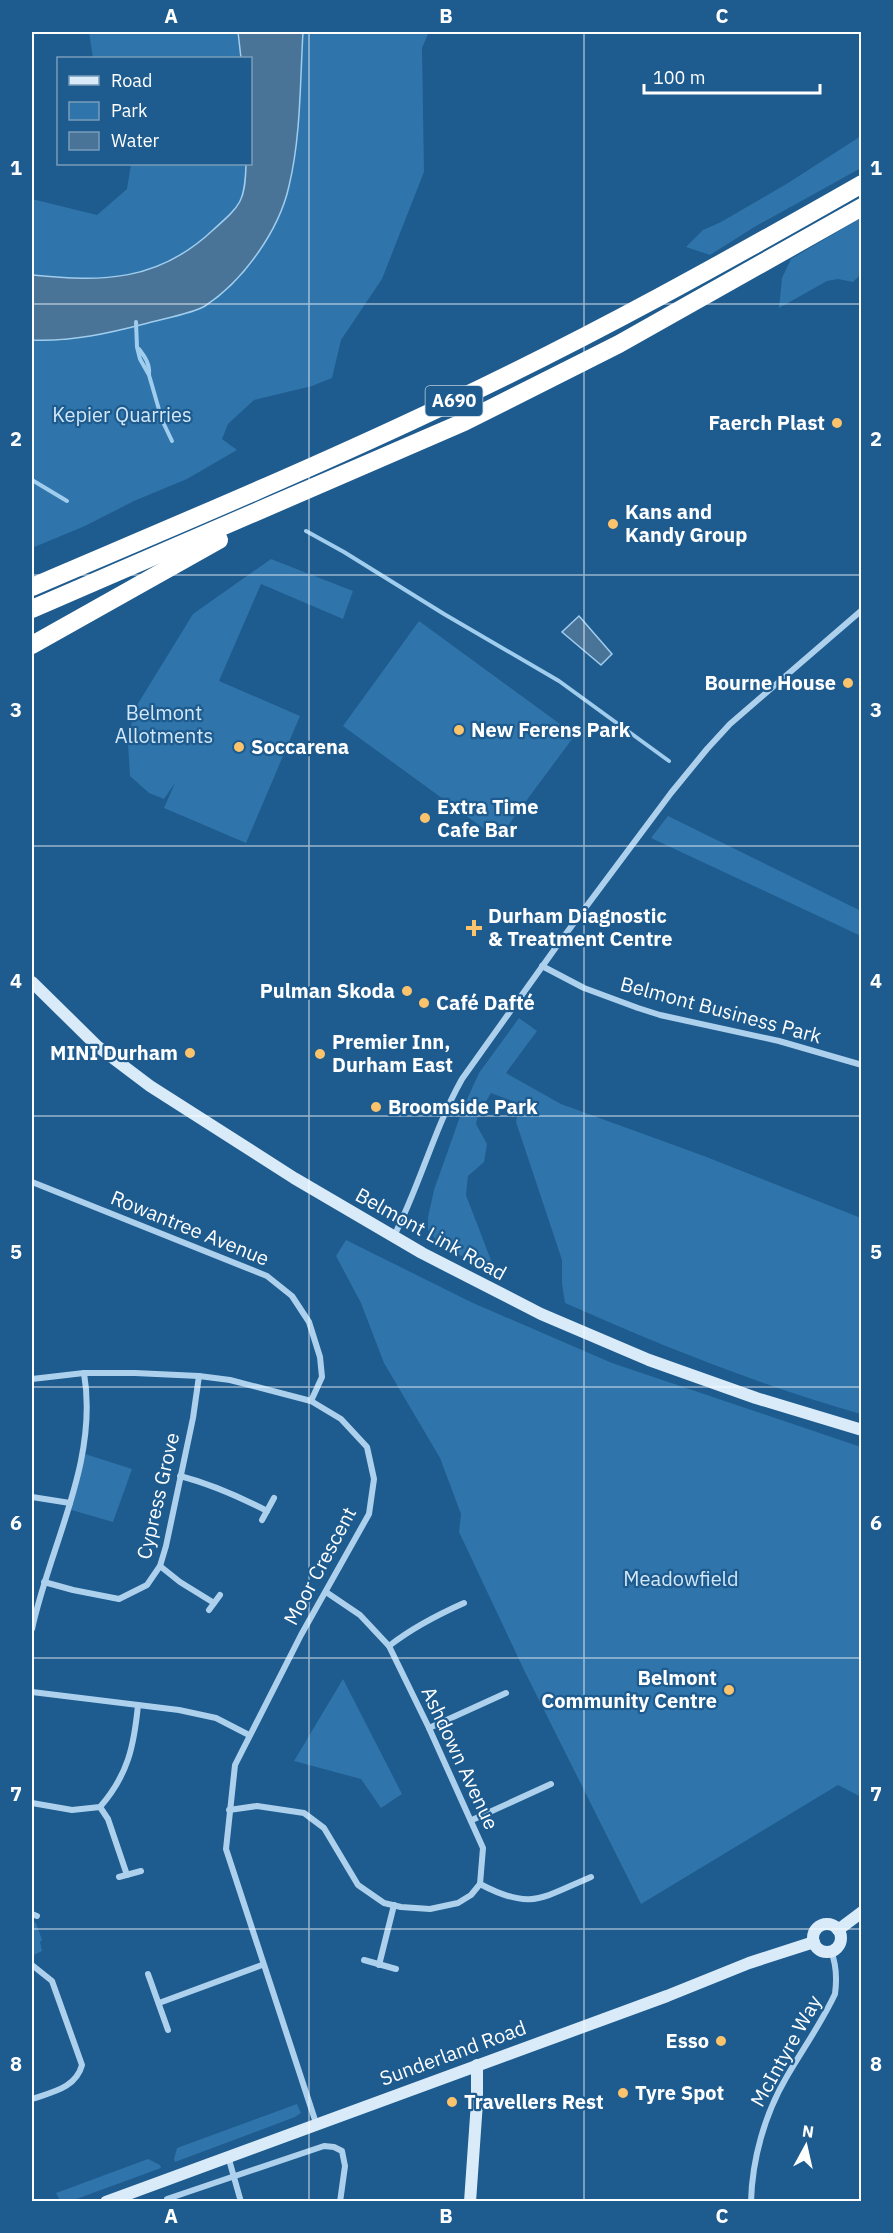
<svg xmlns="http://www.w3.org/2000/svg" width="893" height="2233" font-family="'IBM Plex Sans',sans-serif">
	<style>
		.green { fill: #2f74aa }
		.water { fill: #497498; stroke: #a0cdee; stroke-width: 1.5 }
		.lines { fill: none; stroke-linecap: round; stroke-linejoin: round }
		.stream { stroke: #a0cdee; stroke-width: 4 }
		.street { stroke: #add1ed; stroke-width: 6 }
		.secondary { stroke: #d9ebf9; stroke-width: 12 }
		.highway { stroke: #fff; stroke-width: 18 }
		.grid { fill: none; stroke: #fff; stroke-width: 1.5; stroke-opacity: 0.55 }
		.poi-dot { fill: #fbc36c; stroke: #1e5b8e; stroke-width: 2 }
		.labels { text-anchor: middle; stroke-width: 4.5; stroke-linejoin: round; paint-order: stroke }
		.shield { fill: #1e5b8e; stroke: #bccedd; stroke-width: 1.5 }
		.shield-label { font-size: 18px; font-weight: bold; fill: #fff }
		.park-label { font-size: 20px; fill: #d2e8f9; stroke: #1e5b8e }
		.poi-label { font-size: 20px; font-weight: bold; fill: #fff; stroke: #1e5b8e; text-anchor: start }
		.street-label { font-size: 20px; fill: #fff; stroke: #1e5b8e }
		.neatline { fill: none; stroke: #fff; stroke-width: 2 }
		.grid-label { font-size: 20px; text-anchor: middle; font-weight: bold; fill: #fff }
	</style>
	<rect width="100%" height="100%" fill="#1e5b8e"/>
	<g class="green">
		<path d="M89,32H238L241,58H93Z"/>
		<path d="M303,32H429L422,48L424,172L382,279L341,340L332,378L312,386L254,400L228,424L222,439L237,450L187,479L134,501L85,526L32,548V340L61,341L138,325L203,307L233,282L257,255L298,116Z"/>
		<path d="M861,136V168L756,226L710,255L686,247L703,230L721,222L788,183Z"/>
		<path d="M131,164H246C245,202 241,205 213,230C158,282 102,282 32,275V199L97,215L127,189Z"/>
		<path d="M861,218V274L853,282L838,279L827,281L779,308L782,278L791,259Z"/>
		<path d="M271,559L353,591L343,619L261,584L219,681L300,716L246,843L164,808L175,783L164,799L149,793L130,776L128,743L134,710L193,614Z"/>
		<path d="M419,621L575,735L498,839L343,726Z"/>
		<path d="M668,816L861,911V936L651,838Z"/>
		<path d="M519,1018L537,1031L506,1073L561,1104L704,1156L861,1218V1414C759,1385 662,1346 565,1303L562,1284V1260L516,1122L520,1104L491,1093L478,1115L476,1124L487,1144L484,1162L468,1176L466,1195L497,1276L440,1244L428,1231V1217L434,1190L463,1108L479,1073Z"/>
		<path d="M346,1240L473,1303L612,1363L861,1447V1797L838,1785L641,1904L524,1670L459,1532L461,1514L440,1458L384,1363L361,1303L336,1256Z"/>
		<path d="M82,1453L132,1469L113,1522L68,1509Z"/>
		<path d="M343,1679L402,1794L381,1808L361,1779L294,1761Z"/>
		<path d="M32,1922L36,1923L42,1940L40,1942L42,1951L32,1956Z"/>
		<path d="M297,2104L301,2113L295,2117L175,2162L174,2159L177,2148Z"/>
		<path d="M148,2159L160,2165L161,2168L71,2201H60L56,2193Z"/>
	</g>
	<g class="water">
		<path d="M238,32H303C300,82 301,136 289,186C279,231 243,281 205,306C194,313 162,319 148,323C110,333 71,342 32,340V275C102,282 158,282 213,230C241,205 245,202 246,164H250V58H241Z"/>
		<path d="M579,616L612,654L601,665L562,632Z"/>
	</g>
	<g class="lines">
		<g class="stream">
			<path d="M136,322L137,347L140,359L149,375L162,420L172,441"/>
			<path d="M139,349C145,357 150,364 149,374"/>
			<path d="M32,480L67,501"/>
			<path d="M306,531L344,552L444,614L559,681L669,761"/>
		</g>
		<g class="street">
			<path d="M542,966L584,988L638,1008L660,1015L779,1041L862,1065"/>
			<path d="M32,1182L267,1276L292,1296L309,1322L320,1357L322,1377L311,1401"/>
			<path d="M394,1236C420,1185 434,1129 462,1079L559,943L671,793L707,749L730,724L862,610"/>
			<path d="M32,1379L84,1373H135L199,1376L230,1380L311,1401L341,1419L367,1447L374,1479L369,1514L301,1635L235,1765L226,1849L316,2123"/>
			<path d="M180,1476C211,1484 238,1496 267,1511"/>
			<path d="M32,1497L70,1503"/>
			<path d="M262,1520L274,1498"/>
			<path d="M160,1566L180,1582L214,1603"/>
			<path d="M44,1582L73,1590L119,1599L147,1585L160,1566L166,1546L193,1418L199,1376"/>
			<path d="M209,1610L220,1595"/>
			<path d="M32,1629C50,1545 99,1461 84,1373"/>
			<path d="M389,1646C412,1628 437,1615 464,1603"/>
			<path d="M32,1692L179,1710L216,1718L249,1735"/>
			<path d="M429,1728L506,1693"/>
			<path d="M32,1803L72,1810L100,1807C128,1775 134,1746 138,1705"/>
			<path d="M100,1807L108,1819L127,1875"/>
			<path d="M229,1810L257,1806L304,1813L324,1828L358,1885L384,1903L401,1907L430,1909L458,1903L471,1895L480,1884L483,1848L429,1728L389,1646L360,1615L326,1592"/>
			<path d="M472,1820L551,1784"/>
			<path d="M119,1877L141,1871"/>
			<path d="M480,1884C531,1911 541,1898 591,1877"/>
			<path d="M32,1914L37,1916"/>
			<path d="M364,1960L396,1969"/>
			<path d="M32,1965L52,1981L82,2065C76,2088 52,2092 32,2099"/>
			<path d="M379,1965L394,1905"/>
			<path d="M148,1974L168,2030"/>
			<path d="M159,2003L262,1965"/>
			<path d="M228,2156L241,2202"/>
			<path d="M167,2199L324,2146L334,2147L342,2151L345,2166L340,2202"/>
			<path d="M751,2202C752,2159 765,2114 786,2078C802,2050 821,2024 835,1994C837,1979 837,1966 831,1951"/>
		</g>
		<g class="secondary">
			<path d="M32,982L97,1046L150,1086L294,1178L422,1253L541,1314L649,1360L756,1398L862,1430"/>
			<circle cx="827" cy="1938" r="14"/>
			<path d="M838,1930L862,1912"/>
			<path d="M106,2202L667,1996L749,1963L814,1942"/>
			<path d="M470,2202L477,2102V2065"/>
		</g>
		<g class="highway">
			<path d="M32,587C172,527 314,468 452,402C592,336 727,261 862,184"/>
			<path d="M32,609L464,422L619,344L862,207"/>
			<path d="M32,645L219,540"/>
		</g>
	</g>
	<path class="grid" d="M309,32V2202M584,32V2202M32,304H862M32,575H862M32,846H862M32,1116H862M32,1387H862M32,1658H862M32,1929H862"/>
	<g class="poi-dot">
		<circle cx="837" cy="423" r="6"/>
		<circle cx="613" cy="524" r="6"/>
		<circle cx="848" cy="683" r="6"/>
		<circle cx="459" cy="730" r="6"/>
		<circle cx="239" cy="747" r="6"/>
		<circle cx="425" cy="818" r="6"/>
		<path d="M471 919h6v6h6v6h-6v6h-6v-6h-6v-6h6z"/>
		<circle cx="407" cy="991" r="6"/>
		<circle cx="424" cy="1003" r="6"/>
		<circle cx="190" cy="1053" r="6"/>
		<circle cx="320" cy="1054" r="6"/>
		<circle cx="376" cy="1107" r="6"/>
		<circle cx="729" cy="1690" r="6"/>
		<circle cx="721" cy="2041" r="6"/>
		<circle cx="623" cy="2093" r="6"/>
		<circle cx="452" cy="2102" r="6"/>
	</g>
	<g class="labels">
		<rect class="shield" x="425.5" y="386" width="57" height="30" rx="4.5"/>
		<g class="shield-label">
			<text x="454" y="407">A690</text>
		</g>
		<g class="park-label">
			<text x="122" y="422">Kepier Quarries</text>
			<text x="164" y="720">Belmont<tspan x="164" dy="23">Allotments</tspan></text>
			<text x="681" y="1586">Meadowfield</text>
		</g>
		<g class="poi-label">
			<text x="825" y="430" text-anchor="end">Faerch Plast</text>
			<text x="625" y="519">Kans and<tspan x="625" dy="23">Kandy Group</tspan></text>
			<text x="836" y="690" text-anchor="end">Bourne House</text>
			<text x="471" y="737">New Ferens Park</text>
			<text x="251" y="754">Soccarena</text>
			<text x="437" y="814">Extra Time<tspan x="437" dy="23">Cafe Bar</tspan></text>
			<text x="488" y="923">Durham Diagnostic<tspan x="488" dy="23">&amp; Treatment Centre</tspan></text>
			<text x="395" y="998" text-anchor="end">Pulman Skoda</text>
			<text x="436" y="1010">Café Dafté</text>
			<text x="332" y="1049">Premier Inn,<tspan x="332" dy="23">Durham East</tspan></text>
			<text x="178" y="1060" text-anchor="end">MINI Durham</text>
			<text x="388" y="1114">Broomside Park</text>
			<text x="717" y="1685" text-anchor="end">Belmont<tspan x="717" dy="23">Community Centre</tspan></text>
			<text x="709" y="2048" text-anchor="end">Esso</text>
			<text x="635" y="2100">Tyre Spot</text>
			<text x="464" y="2109">Travellers Rest</text>
		</g>
		<g class="street-label">
			<text transform="translate(721 1010) rotate(15)" y="7">Belmont Business Park</text>
			<text transform="translate(190 1228) rotate(22)" y="7">Rowantree Avenue</text>
			<text transform="translate(431 1234) rotate(29)" y="7">Belmont Link Road</text>
			<text transform="translate(158 1496) rotate(-77)" y="7">Cypress Grove</text>
			<text transform="translate(320 1566) rotate(-62)" y="7">Moor Crescent</text>
			<text transform="translate(460 1758) rotate(65)" y="7">Ashdown Avenue</text>
			<text transform="translate(786 2051) rotate(-61)" y="7">McIntyre Way</text>
			<text transform="translate(453 2053) rotate(-20)" y="7">Sunderland Road</text>
		</g>
	</g>
	<rect width="893" height="2233" fill="none" stroke="#1e5b8e" stroke-width="66"/>
	<rect x="57" y="57" width="195" height="108" fill="#1e5b8e" stroke="#789dbb" stroke-width="1.5"/>
	<rect x="69" y="76" width="30" height="9" fill="#d9ebf9" stroke="#789dbb" stroke-width="1.5"/>
	<text x="111" y="87" font-size="18" fill="#ffffff">Road</text>
	<rect x="69" y="102" width="30" height="18" fill="#2f74aa" stroke="#789dbb" stroke-width="1.5"/>
	<text x="111" y="117" font-size="18" fill="#ffffff">Park</text>
	<rect x="69" y="132" width="30" height="18" fill="#497498" stroke="#789dbb" stroke-width="1.5"/>
	<text x="111" y="147" font-size="18" fill="#ffffff">Water</text>
	<g transform="translate(806 2146) rotate(8)" stroke="#1e5b8e" stroke-width="4.5" paint-order="stroke">
	<path d="M0-4.5L10 22L0 15L-10 22Z" fill="#ffffff"/>
	<text y="-9" font-size="16" font-weight="bold" text-anchor="middle" fill="#ffffff">N</text>
	</g>
	<path d="M644 84v9h176v-9" fill="none" stroke="#ffffff" stroke-width="3"/>
	<text x="653" y="84" font-size="18" fill="#ffffff" stroke="#1e5b8e" stroke-width="4.5" paint-order="stroke">100 m</text>
	<rect x="33" y="33" width="827" height="2167" class="neatline"/>
	<g class="grid-label">
		<text x="171" y="23">A</text>
		<text x="446" y="23">B</text>
		<text x="722" y="23">C</text>
		<text x="16" y="175">1</text>
		<text x="876" y="175">1</text>
		<text x="16" y="446">2</text>
		<text x="876" y="446">2</text>
		<text x="16" y="717">3</text>
		<text x="876" y="717">3</text>
		<text x="16" y="988">4</text>
		<text x="876" y="988">4</text>
		<text x="16" y="1259">5</text>
		<text x="876" y="1259">5</text>
		<text x="16" y="1530">6</text>
		<text x="876" y="1530">6</text>
		<text x="16" y="1801">7</text>
		<text x="876" y="1801">7</text>
		<text x="16" y="2071">8</text>
		<text x="876" y="2071">8</text>
		<text x="171" y="2223">A</text>
		<text x="446" y="2223">B</text>
		<text x="722" y="2223">C</text>
	</g>
</svg>
